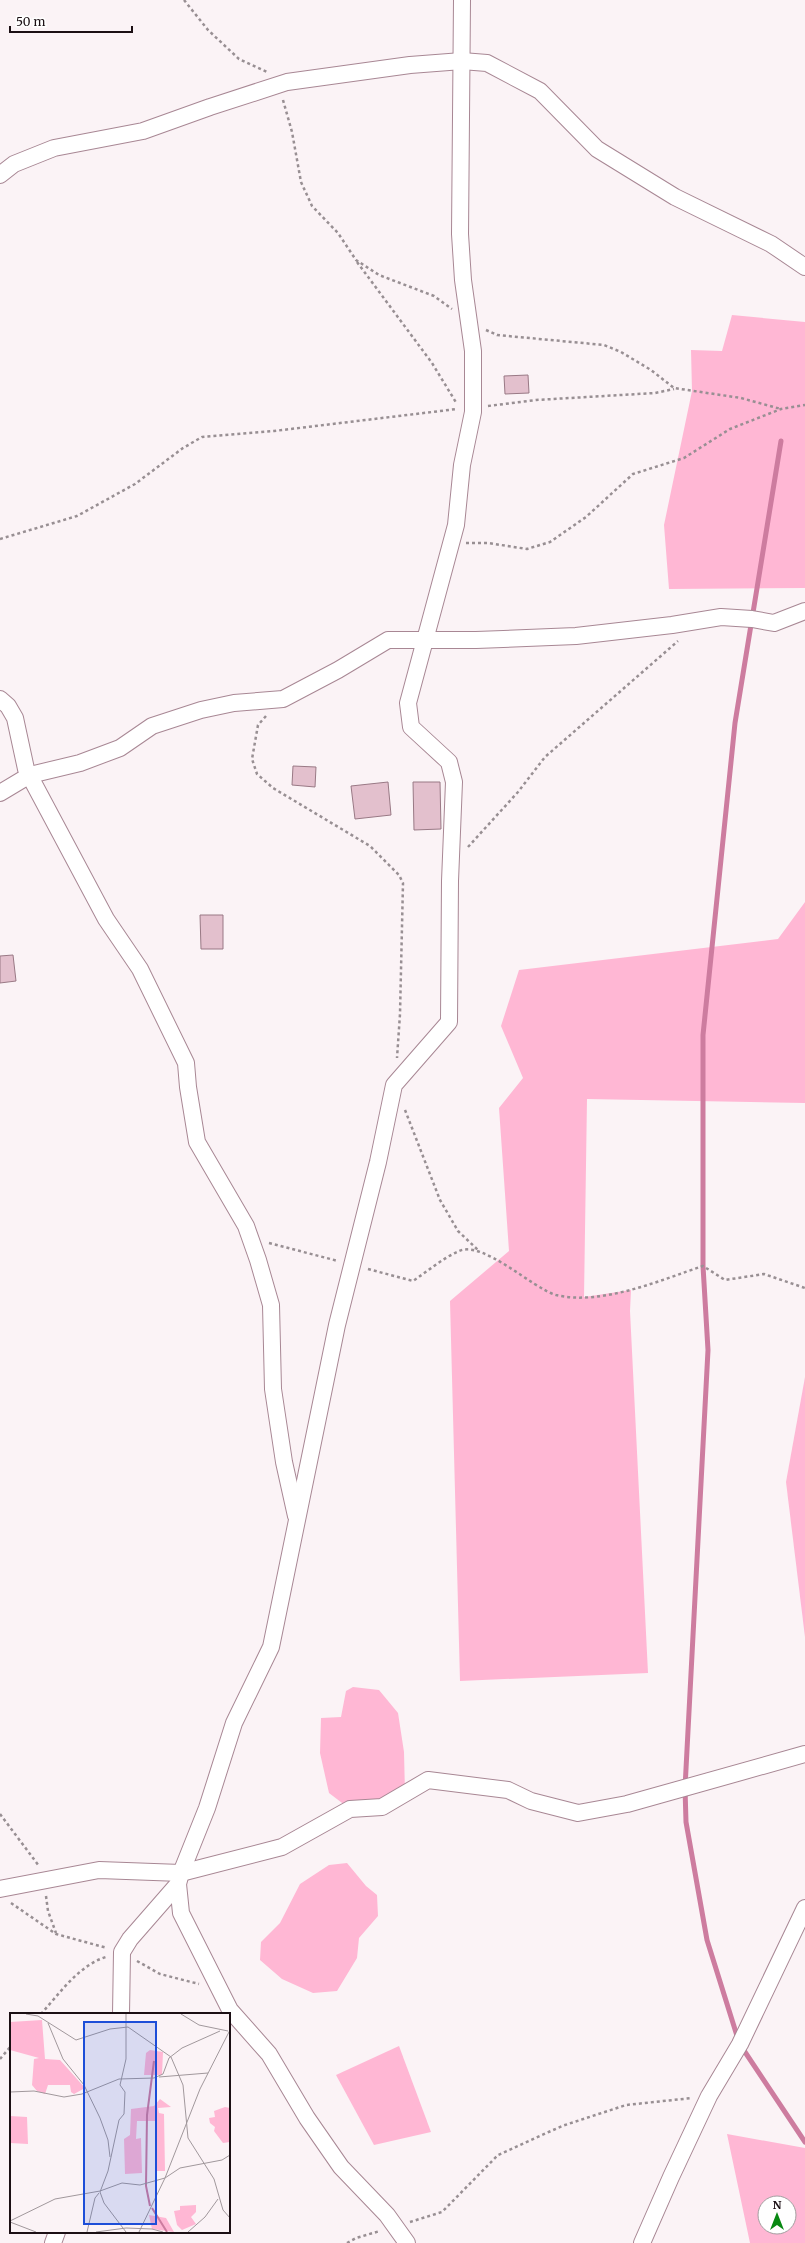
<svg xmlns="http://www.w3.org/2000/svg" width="805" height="2243" font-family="Merriweather,serif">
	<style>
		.green { fill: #ffb7d4; fill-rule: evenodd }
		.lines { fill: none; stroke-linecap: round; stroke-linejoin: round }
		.stream { stroke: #cd7c9f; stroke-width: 5 }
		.building { fill: #e3c0cd; stroke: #997985 }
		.minor-casing { stroke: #a88794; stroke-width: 18 }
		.path { stroke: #988f93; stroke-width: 2.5; stroke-dasharray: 3 3; stroke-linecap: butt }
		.minor { stroke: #fff; stroke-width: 16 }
		.inset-river { fill: none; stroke: #cd7c9f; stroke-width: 2 }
		.inset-road { fill: none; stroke: #a1989c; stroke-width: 1 }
		.view { fill: #1d4ed8; fill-opacity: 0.15; stroke: #1d4ed8; stroke-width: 2 }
		.inset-edge { fill: none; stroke: #1b0f14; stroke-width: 2 }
	</style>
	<rect width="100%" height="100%" fill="#fbf3f6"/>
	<g class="green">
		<path d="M732,315L805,322V588L669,589L664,525L692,391L691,350L722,351Z"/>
		<path d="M805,902V1103L587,1099L584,1297L631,1290L630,1311L648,1673L460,1681L450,1301L509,1251L499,1108L523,1078L501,1026L519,970L778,939Z"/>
		<path d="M805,1377V1637L786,1482Z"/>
		<path d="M353,1687L379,1690L398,1713L404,1752L405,1793L350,1809L329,1793L320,1753L321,1718L341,1717L346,1691Z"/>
		<path d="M347,1863L366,1886L377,1895L378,1916L359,1938L357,1958L337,1991L313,1993L282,1979L260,1960L261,1942L280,1923L300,1884L329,1865Z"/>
		<path d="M399,2046L431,2132L374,2145L336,2075Z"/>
		<path d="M727,2134L805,2148V2243H750ZM765,2203H789V2227H765Z"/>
	</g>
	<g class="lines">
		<g class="stream">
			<path d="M738,2039L707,1940L686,1822L685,1788L708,1350L703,1266V1035L735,723L781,441"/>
			<path d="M741,2046L805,2142"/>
		</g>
	</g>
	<g class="building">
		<path d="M528,375L529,393L505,394L504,376Z"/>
		<path d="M293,766L316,767L315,787L292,785Z"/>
		<path d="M388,782L391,815L355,819L351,786Z"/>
		<path d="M413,782H440L441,829L414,830Z"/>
		<path d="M200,915H223V949H201Z"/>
		<path d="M13,955L16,981L0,983V956Z"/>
	</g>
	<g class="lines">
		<defs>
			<g id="minor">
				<path d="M0,175L14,164L54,148L143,131L210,107L287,82L410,65L462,61L487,63L540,91L597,149L675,197L771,244L805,267"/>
				<path d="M0,699L8,706L15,718L26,769L106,919L140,969L186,1063L188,1087L197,1142L246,1226L258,1260L271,1305L273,1389L284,1462L296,1516"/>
				<path d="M0,793L30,775L80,763L120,748L152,726L201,710L234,703L283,699L338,670L388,640H476L576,636L672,625L721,617L752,619L774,623L805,611"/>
				<path d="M0,1889L99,1870L181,1873L282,1847L350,1809L382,1807L428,1780L508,1790L531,1801L578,1813L627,1804L805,1754"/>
				<path d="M121,2014L122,1952L130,1939L178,1884"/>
				<path d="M53,2243L57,2232"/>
				<path d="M407,2243L387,2215L341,2167L307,2118L269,2054L230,2010L181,1913L178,1884L181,1873L207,1808L234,1723L271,1647L337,1325L378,1162L394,1085L449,1022L450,881L454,782L449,762L411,727L408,703L456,525L462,465L473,412V351L463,280L460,234L462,0"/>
				<path d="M642,2243L671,2177L709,2096L740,2044L805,1908"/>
			</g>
		</defs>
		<use href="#minor" class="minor-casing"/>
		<g class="path">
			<path d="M184,0L208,30L239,59L267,72"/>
			<path d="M283,100L292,132L301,182L312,206L338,233L356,260L379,275L434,296L452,309"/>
			<path d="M357,262L432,363L457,404"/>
			<path d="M486,330L497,335L604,345L621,352L651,370L674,388L741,398L781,409"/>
			<path d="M488,406L536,400L655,393L674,389"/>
			<path d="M0,539L77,516L135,484L183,448L202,437L274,431L457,409"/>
			<path d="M466,543H488L527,549L550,542L586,517L633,474L684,458L730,429L781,409L805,405"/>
			<path d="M266,716L258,725L252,759L257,774L273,788L370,846L399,875L403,883L400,1014L397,1058"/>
			<path d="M468,847L518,792L545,757L678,641"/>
			<path d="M405,1110L440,1200L458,1231L479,1251"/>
			<path d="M269,1243L338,1261"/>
			<path d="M368,1269L413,1281C428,1271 443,1258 459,1251C483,1240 532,1288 556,1295C601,1306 661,1280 703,1266L725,1280L764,1274L805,1288"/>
			<path d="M0,1814L39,1866"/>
			<path d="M46,1896L48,1911L56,1933"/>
			<path d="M11,1903L56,1934L107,1948"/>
			<path d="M137,1961L160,1974L199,1984"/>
			<path d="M41,2014C59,1994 79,1965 106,1957"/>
			<path d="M0,2059L11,2046"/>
			<path d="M410,2222L442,2212L498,2155L562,2126L626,2105L692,2098"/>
			<path d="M347,2243L356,2238L380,2231"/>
		</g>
		<use href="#minor" class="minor"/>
	</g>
	<g transform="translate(10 2013)">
		<rect width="220" height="220" fill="#fbf3f6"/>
		<path d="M32,7L35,46L50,47L75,75L64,81L61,79L60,72H38L35,81L27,78L22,72L24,46L29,45L0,37V9ZM140,37L153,39L152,62H134L136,40ZM150,86L161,94L148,95L149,100L154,101L155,158H147L145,143L147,108H127L126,126L131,125L132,160L115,161L114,126L120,122L121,96L144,93ZM215,94L220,95V129L213,130L204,118L205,114L200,110L199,105L205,104L204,98ZM0,103L17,104L18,131L0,130ZM186,192V199L181,204L186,211L172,217L167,212L164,198L170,197V193ZM139,202L156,205L164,219L142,216Z" fill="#ffb7d4"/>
		<path class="inset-river" d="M140,193L136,173L137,102L144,48M142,195L157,219"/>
		<path class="inset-road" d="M16,1L28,3L66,27L100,16L118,14L161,44L173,72L178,125L204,166L213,197L220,205M171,1L189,12L218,18M38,10L53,46L74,72L90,105L98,127L100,144M149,64L198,60M0,79L24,78L54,84L72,81L109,66L144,65L153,61L159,45L172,35L210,18M0,208L45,186L90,178L112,170L130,172L155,165L170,155L212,147L220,142M0,209L26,219M77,219L85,185L89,180M86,219L116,215L142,216L153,219M116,219L94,190L90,179L98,158L109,107L114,101L115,79L110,72L116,46V1M129,219L155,165L190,76L220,17M178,219L195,204L208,186"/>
		<path class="view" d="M74,9H146V211H74Z"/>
		<rect width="220" height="220" class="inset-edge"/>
	</g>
	<g transform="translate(777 2215)"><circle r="19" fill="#ffffff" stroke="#a49fa1"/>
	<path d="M0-3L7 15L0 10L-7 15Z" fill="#088912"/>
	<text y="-6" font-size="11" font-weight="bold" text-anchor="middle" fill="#1b0f14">N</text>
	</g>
	<path d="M10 26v6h122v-6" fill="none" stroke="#1b0f14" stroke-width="2"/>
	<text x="16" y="26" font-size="12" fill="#1b0f14" stroke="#ffffff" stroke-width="3" paint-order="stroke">50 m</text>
</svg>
